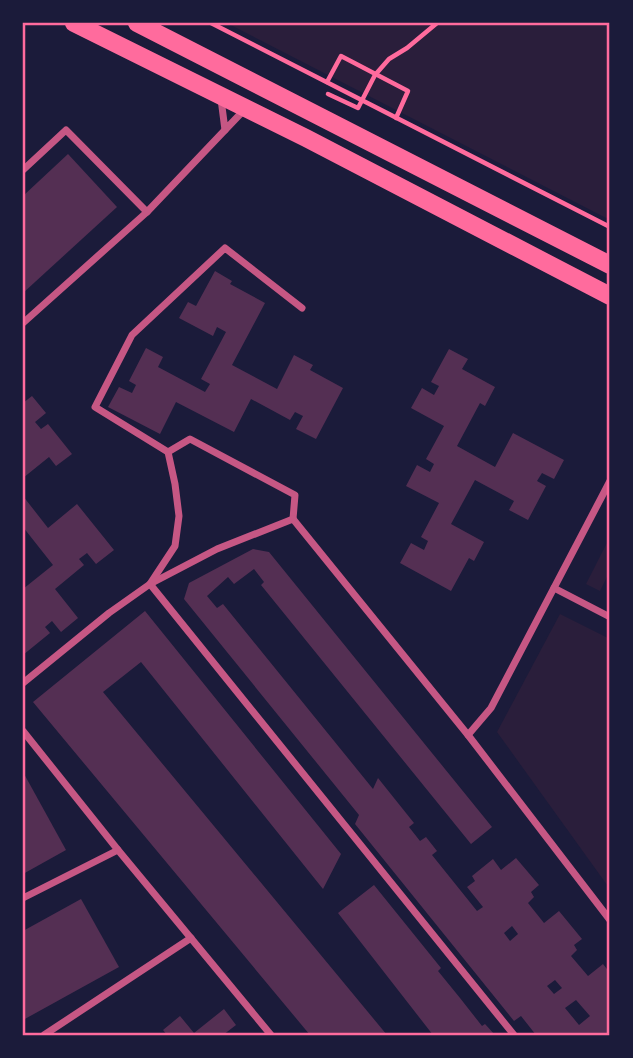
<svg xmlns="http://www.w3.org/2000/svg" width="633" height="1058" font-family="'Work Sans',sans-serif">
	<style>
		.green { fill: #2a1e3b }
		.building { fill: #542f53; fill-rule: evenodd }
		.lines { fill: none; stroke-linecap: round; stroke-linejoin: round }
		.path { stroke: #ff6b9d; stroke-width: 4.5 }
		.minor { stroke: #c65784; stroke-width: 7 }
		.primary { stroke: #ff6b9d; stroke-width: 18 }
		.neatline { fill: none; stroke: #ff6b9d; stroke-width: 2.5 }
	</style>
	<rect width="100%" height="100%" fill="#1b1b3a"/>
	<g class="green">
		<path d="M227,23H610V220Z"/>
		<path d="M610,537V571L600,591L586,584Z"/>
		<path d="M560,614L610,639V889L497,732Z"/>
	</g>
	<g class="building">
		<path d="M68,154L117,207L23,293V196Z"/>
		<path d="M215,271L232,281L230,284L265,303L232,365L277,389L294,355L313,365L310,370L343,388L316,439L296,429L303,416L295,412L290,420L251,399L234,432L176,402L160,434L108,407L119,387L132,393L136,385L129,381L146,348L163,357L158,367L205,392L210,384L201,379L226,332L217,327L213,336L179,318L188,302L196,306Z"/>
		<path d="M449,349L468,359L462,369L495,387L485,406L480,403L457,446L495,467L513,433L564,460L554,479L542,473L537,481L546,486L528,520L509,510L514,501L475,480L451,524L484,542L474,561L469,558L451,591L400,563L411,543L424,550L428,541L421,537L439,503L406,486L417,465L430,472L434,464L426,459L444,426L411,408L422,388L434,395L439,386L431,382Z"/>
		<path d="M32,396L46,413L35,422L41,429L48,424L72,454L56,466L49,457L23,478V403Z"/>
		<path d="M23,496L48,528L77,504L114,550L96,564L87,553L79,559L84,565L55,589L78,618L61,632L52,621L45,627L50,633L23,655V589L53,565L23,527Z"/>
		<path d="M253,549L269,552L492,827L471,844L261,585L264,582L254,569L234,584L228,577L207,596L217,608L223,604L373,789L378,778L414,823L409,827L420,841L426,837L437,851L432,855L477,911L483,907L467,887L475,881L472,876L493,859L501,870L516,858L539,885L531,892L534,897L528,903L544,923L559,911L582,939L574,945L577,950L571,956L588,976L603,964L610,973V1035H600L598,1033L595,1035H536L521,1016L514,1021L355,824L359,815L184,599L189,583ZM512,926L518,934L510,941L504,933ZM555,980L562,988L554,994L547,986ZM576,1000L590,1016L579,1025L565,1008Z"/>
		<path d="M145,611L341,854L323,889L141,662L103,692L387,1035H310L33,702Z"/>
		<path d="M23,772L66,850L23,874Z"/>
		<path d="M374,885L441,968L438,971L460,998L482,1026L485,1024L495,1035H433L426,1026L338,913Z"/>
		<path d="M81,899L119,967L23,1020V931Z"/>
		<path d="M224,1009L236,1025L223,1035H167L163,1030L180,1016L194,1033Z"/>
	</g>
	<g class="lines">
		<g class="path">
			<path d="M211,23L610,227"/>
			<path d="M327,82L341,56L408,91L396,118"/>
			<path d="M328,94L358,108L375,75L389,59L407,48L437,23"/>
		</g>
		<g class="minor">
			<path d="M221,99L225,130L246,108"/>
			<path d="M23,170L66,130L147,212"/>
			<path d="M23,323L147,212L225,130"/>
			<path d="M168,452L175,484L179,516L175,546L150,584L514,1035"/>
			<path d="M293,519L295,495L190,439L168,452L95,407L132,335L225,248L302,308"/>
			<path d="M293,519L468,735L610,920"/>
			<path d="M554,588L610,617"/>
			<path d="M23,683L109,613L150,584L217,549L293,519"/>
			<path d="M23,731L118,850L271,1035"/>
			<path d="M468,735L491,708L610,481"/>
			<path d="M23,898L118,850"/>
			<path d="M44,1035L191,938"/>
		</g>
		<g class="primary">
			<path d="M74,23L306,138L610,296"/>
			<path d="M137,23L610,265"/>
		</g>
	</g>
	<rect width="633" height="1058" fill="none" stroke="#1b1b3a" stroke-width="49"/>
	<rect x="24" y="24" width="584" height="1010" class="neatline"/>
</svg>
